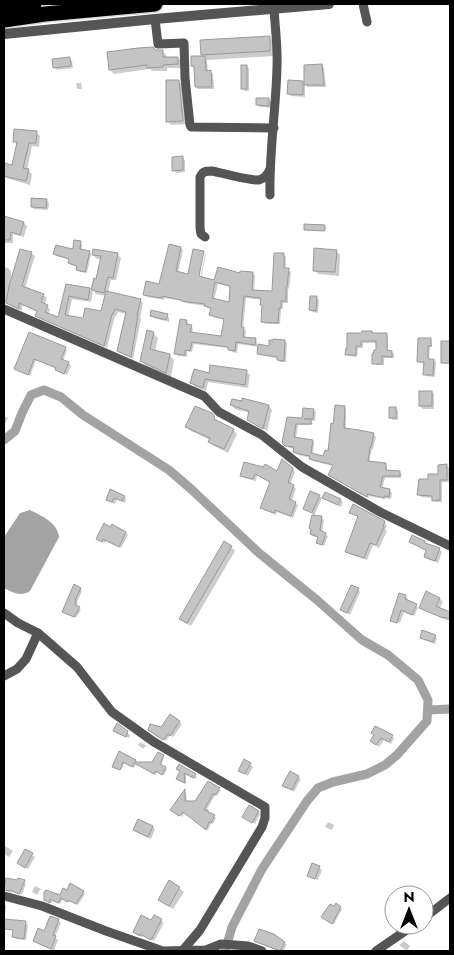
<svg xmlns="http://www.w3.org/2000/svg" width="454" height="955" font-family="Jost,sans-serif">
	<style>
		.water { fill: #a3a3a3 }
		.shadow { fill: #0003; fill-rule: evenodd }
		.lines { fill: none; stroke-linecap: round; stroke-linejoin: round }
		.canal { stroke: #a3a3a3; stroke-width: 9 }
		.building { fill: #c4c4c4; stroke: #999; fill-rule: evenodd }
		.motorway-casing { stroke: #dbdbdb; stroke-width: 18 }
		.minor { stroke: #555; stroke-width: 9 }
		.tertiary { stroke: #555; stroke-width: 10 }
		.motorway { stroke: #000; stroke-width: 15 }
	</style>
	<rect width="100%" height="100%" fill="#fff"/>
	<path class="water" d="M30,510C42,516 57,522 59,537L30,591C21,597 13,593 4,588V537L20,513Z"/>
	<g class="shadow">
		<path d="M269,37L275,43V56L207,60L208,72H210L213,74L214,89H198L196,87L195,69L192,66L205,57L202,54Z"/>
		<path d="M155,51H162L166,55V58H178L182,62V68H167V71H152L150,69L114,74L110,70L108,53Z"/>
		<path d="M69,59L72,61L73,68L57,70L54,67Z"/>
		<path d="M322,65L324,68L326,87H308L305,85V97L291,96L289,94L302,82L305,85Z"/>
		<path d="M247,66L249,69V91H245L242,88Z"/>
		<path d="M178,81L182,85L186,124L171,125L168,121Z"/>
		<path d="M76,83H81L82,89H77Z"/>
		<path d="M269,100L271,102V108L260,107L257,104Z"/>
		<path d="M36,132L40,136L39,147L32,146L27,170L32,174L30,185L6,178L4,176L5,164L13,166L18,145L14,141Z"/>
		<path d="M182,158L185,160V172L176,173L174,170Z"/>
		<path d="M46,200L49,203L48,210L34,209L32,207Z"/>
		<path d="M4,217L24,223L27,226L24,237L13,234V243H4Z"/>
		<path d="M80,242L82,245V250L89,252L91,254L87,273L80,272L78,269V267L72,265L69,263L70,260L57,256L55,254L72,250Z"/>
		<path d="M181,248L183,250L178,273L199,283L205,254H206L201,278L215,281L241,274L253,273L255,276L254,292H273L283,254L286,257V269L288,270L291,272L289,289L288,288V303H283V309H281L280,324H265L263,322V306L262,300L246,298L243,328L246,331L245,338L255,339L257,342V345L270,347L285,341L287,343L286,362H280L278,360V358L260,355L258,353L259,347L238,344L237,353L232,352L229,348L194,344L192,352L187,351V357L178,356L176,353L186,321L189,324V326L193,329L192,334L222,338L225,320L213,317L211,315L212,309L208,308L206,306L185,303L183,301L165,298L164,300L147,297L144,294L160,285ZM218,284L231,287L230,303L214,300Z"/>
		<path d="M336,251L340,255L339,276L318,274L314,270Z"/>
		<path d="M31,253L35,256L25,288L44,295L47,298L44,305L50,309L48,315L58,318L67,286L89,289L92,292L93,291L91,302L72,299L68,317L84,319L101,313L106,296L96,294L93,290L97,280L101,259H97L93,255L117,254L121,258L116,280H111L108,293L140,300L143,303L140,318L141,319L133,359L122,354L119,351L127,314L118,312L116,317L115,316L107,348L39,318L36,315L38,312L22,305V311L11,306L8,303L4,304V267L8,268L11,271V282Z"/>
		<path d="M316,298L319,300L318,313L313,312L310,310Z"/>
		<path d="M167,315L169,318V322L154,318L151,316Z"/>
		<path d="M153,333L158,338L155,351L169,355L174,360L171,377L146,366L141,361Z"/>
		<path d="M30,334L65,348L67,350L63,361L71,365L67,375L59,372L57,370V368L36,360L30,376L18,371L15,369Z"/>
		<path d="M348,335H386L388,337V352H392L394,354V358H384V365H376L373,363L377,351V343H363V348H358L357,357L349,356L346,354L348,350Z"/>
		<path d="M430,340L432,342V347H430L429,360H434L436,362L435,377L426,376L424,374L425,364L421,363L419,361Z"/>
		<path d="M450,342V364H444L442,362Z"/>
		<path d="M246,371L250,375L248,388L208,382L206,391L195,387L192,383L210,375Z"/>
		<path d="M432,392L434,394V409H423L420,406Z"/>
		<path d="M243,400L269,406L272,410L267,431L252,423L248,420L250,413L235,409L232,405L242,403Z"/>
		<path d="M344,407L346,409V430L373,434L376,437L373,449H372L369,463L385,464L387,466V472H399L402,474L401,478H385L382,489L390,491L392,493L391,499L386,498V499L369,496L368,498L332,477L334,466L313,461L311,459V458L298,455L295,452V449L289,448L283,443L288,418L303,420L313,410L316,412L315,421H310L313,423L312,425H298L296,439L312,441L314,443L313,455L324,458L329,453L334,425Z"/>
		<path d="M396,408L398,411V420H393L390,418Z"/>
		<path d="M211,414L218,422L233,430L237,434L228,453L214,446L209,441L210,440L191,431L187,427Z"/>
		<path d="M4,416L8,418L5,424H4Z"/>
		<path d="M245,463L278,473L293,469L295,472L290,485L296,488L292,501L298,505L293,518L277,512L276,515L264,510L262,508L271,483L257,475L256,481L244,478L241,475Z"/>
		<path d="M447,466L449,468V482H442V502H436L433,500V498L421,497L419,494L429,481L440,475Z"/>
		<path d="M111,491L124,497L126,499L125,503L117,499L115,504L110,502L107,499Z"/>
		<path d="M311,493L320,496L322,498L314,516L321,518L324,520L322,532L328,536L324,546L317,542L319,538L313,536L311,534L312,529L311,528L313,514L305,509Z"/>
		<path d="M323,498L340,500L343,502L341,507L326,500Z"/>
		<path d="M351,512L384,522L387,525L385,530L387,531L379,548L373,545L367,560L349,554L346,551L359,517L354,515Z"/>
		<path d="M104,525L126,533L128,535L121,548L106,541L105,543L100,541Z"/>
		<path d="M410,542H425L428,545L439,549L442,552L438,563L428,559L425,557L427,551L413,544Z"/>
		<path d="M231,547L235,551L191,626L185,623L180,619Z"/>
		<path d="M80,589L82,591L77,602L78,603L76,607L81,610L76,618L66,613Z"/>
		<path d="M358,589L360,592L350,615L341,610Z"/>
		<path d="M426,593L440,599L443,602L439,609L449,613L450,609V620H446L424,610L421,607Z"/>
		<path d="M405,597L408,599L407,601L416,605L418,608L414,616L404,612L400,623L392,620V622L391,621Z"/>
		<path d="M435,636L437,638L435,644L424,640L421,638Z"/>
		<path d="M170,716L182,724L173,737L170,735L166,741L152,732L162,728Z"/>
		<path d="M117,725L130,735L129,738L117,733Z"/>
		<path d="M375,735L392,736L394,738L391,744L384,740L379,747L373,743Z"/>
		<path d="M140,742L149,747L145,746L144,749L139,746L138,745Z"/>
		<path d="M119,753L138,763L153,764L163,756L164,757L161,766L167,769L164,775L157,772L156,775L136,764L134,768L125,762L121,770L115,768Z"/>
		<path d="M250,764L253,767L248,776L239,770Z"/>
		<path d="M178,769L195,775L197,777L196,779L186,774V784L177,779L181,772Z"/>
		<path d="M298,777L301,779L294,792L284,785Z"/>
		<path d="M219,789L221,790L217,796L215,795L206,811H208L216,818L213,824L211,823L208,830L185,812L182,817L172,810L185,791L186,793L187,802L196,803Z"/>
		<path d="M258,812L260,814L255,824L246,819Z"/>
		<path d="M139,821L153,827L155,829L151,839L137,832L135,830Z"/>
		<path d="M328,822L334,825L332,830L325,827Z"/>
		<path d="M4,845L13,851L9,857L4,854Z"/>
		<path d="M26,851L35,857L28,869L21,865Z"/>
		<path d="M319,867L322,870L318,880L311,878L309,876Z"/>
		<path d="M24,882L26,884L22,895L13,892L12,893L8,892L6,889Z"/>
		<path d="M35,886L41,889L37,895L32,892Z"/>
		<path d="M179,888L184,892L173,909L164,904L159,900Z"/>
		<path d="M83,892L85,894L78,905L70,901V903L63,899L60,904L52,900V903L46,900Z"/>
		<path d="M4,904L6,906L4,923Z"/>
		<path d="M340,908L342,909L334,924L324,919Z"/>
		<path d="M154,916L164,923L154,941L143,936L142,937L134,932L152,921Z"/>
		<path d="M58,920L61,923L55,937L58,940L54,951L37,943L34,941Z"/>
		<path d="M25,923L28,925L26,940L16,939L14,937Z"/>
		<path d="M256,940L285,943L287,945L283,951H279L258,943Z"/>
		<path d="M404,941L410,946L407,951L399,945Z"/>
	</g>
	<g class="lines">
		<g class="canal">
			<path d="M4,440L15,431L22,413L31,395L44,390L61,397L83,415L169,470L191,489L259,553L317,600L362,640L388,655L418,680L428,700L427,721L397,755L385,765L367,774L333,782L318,788L307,801L262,869L232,927L225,951"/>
			<path d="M428,710L450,709"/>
		</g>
	</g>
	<g class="building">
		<path d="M270,36V51L201,55L200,40Z"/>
		<path d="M153,47L156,50H163V57H178V64L163,65V67L147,68V65L109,70L107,52L138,48Z"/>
		<path d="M191,56H205L206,71L211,70L212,87H195L194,66H191Z"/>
		<path d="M70,57L71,66L53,68L52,59Z"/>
		<path d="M322,64L324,85H304V65Z"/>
		<rect x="241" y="65" width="6" height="24"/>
		<path d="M166,80H179L183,121L166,122Z"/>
		<path d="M288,80L303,81V95L287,94Z"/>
		<path d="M256,98H269V106L256,105Z"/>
		<path d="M14,129L37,131L36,143H29L23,168L29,169L26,181L4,176V163L12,165L17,142H13Z"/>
		<path d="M183,156V170L172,171V157Z"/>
		<path d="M31,198L47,199L46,208L31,207Z"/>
		<path d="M4,216L24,222L20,235L11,232L10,240H4Z"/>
		<path d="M304,224L325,225V231L304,230Z"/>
		<path d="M74,240L81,241L80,249L90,251L85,272L76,270L77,266L68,263L69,259L53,254L56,245L72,249L73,248Z"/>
		<path d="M169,244L181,247L176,271L188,274L193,249L204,251L199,276L214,280L218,267L240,273V271L253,272L252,290L272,291L274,253H284V268H289L287,287H286V301H281V308H279L278,323L261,322L262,305H260L261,298L244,296L241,327H244L243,337L256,338L255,345L236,342L235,351L228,350V347L192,342L190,351L185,350V355L174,354L180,319L187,320L186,324L192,325L190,332L221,336L224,319L209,315L211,308L204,306L205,304L181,301V300L162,296V298L143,295L146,281L159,284ZM215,282L230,286L229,302L212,298Z"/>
		<path d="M314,248L337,250L335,272L313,271Z"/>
		<path d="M20,249L32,252L22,286L44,294L41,302L48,305L45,312L58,317L66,284L90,288L88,300L69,296L65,315L83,318L85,308L101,311L106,291L141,299L137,315H138L131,357L117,351L126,312L115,309L113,314H112L104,346L35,316L37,311L19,303V309L6,303L9,286Z"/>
		<path d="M93,249L118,253L113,278L108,277L104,293L91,290L94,278L96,279L101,256L92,255Z"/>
		<path d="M310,296H317L316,311L309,310Z"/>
		<path d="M151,310L168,314L166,320L150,316Z"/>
		<path d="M147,330L154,332L150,349L170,354L166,373L140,361Z"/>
		<path d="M362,331H372V333H387V350L392,351V357L382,356V364H372V354H373L374,350H376V341H361V346H356V355H345L346,348H347V333H362Z"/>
		<path d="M29,332L66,347L61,359L69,362L64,374L55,370L56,368L34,359L28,375L14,369Z"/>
		<path d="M418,338H431V346H428V359H434L433,375H423L424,362H417Z"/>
		<path d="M273,339L285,340L284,361L277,360V357L257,354L258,344L269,346V340H273Z"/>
		<rect x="441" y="341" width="9" height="22"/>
		<path d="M210,365L247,370L245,385L205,379L203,388L190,383L194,369L209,373Z"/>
		<rect x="419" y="391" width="13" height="15"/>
		<path d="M242,398L269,405L263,429L247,420L249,411L230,405L232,399L242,401Z"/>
		<path d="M335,405L345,406L344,428L359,430L374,433L371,447H370L368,461L386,463V470L400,471V476H383L380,487L390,489L389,497L384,496V498L367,494V497L365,496L328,475L333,465L309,459L310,456L295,453L293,452L294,447L285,446L282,443L287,417L302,418L303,408L314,409L313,419H304H311V424H296L294,437L313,440L311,453L323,456L325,450L328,451L331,423L333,424L334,416Z"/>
		<path d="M195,406L212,413L215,417L214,419L234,429L224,449L208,442L210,438L185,427Z"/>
		<rect x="389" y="407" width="7" height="11"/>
		<path d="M282,459L293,468L288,482L294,485L289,499L296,502L291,516L275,510L274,513L260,508L270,482L255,474L253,479L240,476L244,462L263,467L265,464L277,471Z"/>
		<path d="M447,464V480H440V500L432,501V496L417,495L419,479H428V474H438V465Z"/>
		<path d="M110,489L125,496L122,501L114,498L112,502L106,500Z"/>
		<path d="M310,491L320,495L312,513L303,509Z"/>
		<path d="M325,492L341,499L338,505L322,498Z"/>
		<path d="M353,504L385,521L383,526L384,527L376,545L370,543L364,558L345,552L358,516L349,513Z"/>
		<path d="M312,515L322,516L320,530L326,533L322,545L316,543L318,537L310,534L311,529L309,528Z"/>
		<path d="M104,523L110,527L112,524L126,532L119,547L103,539L102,542L96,539Z"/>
		<path d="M412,535L425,541V543L440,548L435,561L424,557L426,550L409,542Z"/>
		<path d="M224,541L232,546L187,623L179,619Z"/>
		<path d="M74,584L81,588L75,600H76L75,605L80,607L74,617L62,612Z"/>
		<path d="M351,585L359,588L347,613L340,610Z"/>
		<path d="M426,591L440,598L436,606L450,612V619L443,617V618L419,608Z"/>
		<path d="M399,593L406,595L405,599L417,604L412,615L401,610L397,623L390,621Z"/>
		<path d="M422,630L436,635L433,642L420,638Z"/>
		<path d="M170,714L180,721L170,736L168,734L163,740L148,730L150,724L161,727Z"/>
		<path d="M117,723L128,731L126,737L113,731Z"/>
		<path d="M375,726L393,735L389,742L381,738L376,745L370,741L374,735L371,733Z"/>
		<path d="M119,751L136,760L135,762H152L158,752L164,755L160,764L166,767L162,775L156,771L154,774L134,763L132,767L123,762L120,770L112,767Z"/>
		<path d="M244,759L251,763L245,774L238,771Z"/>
		<path d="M179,764L196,774L193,778L184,773L185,783L176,779L180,771L176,769Z"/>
		<path d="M290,771L299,776L292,790L282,786Z"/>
		<path d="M208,781L220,788L215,795L213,794L204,810H208V812L215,815L211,823L209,822L206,830L183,812L179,816L170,810L185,789V801H195Z"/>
		<path d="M249,805L259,811L252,823L242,817Z"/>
		<path d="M138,819L153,826L148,837L133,830Z"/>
		<path d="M25,849L33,853L25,868L17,863Z"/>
		<path d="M312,863L320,866L315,879L307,876Z"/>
		<path d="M6,878L17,880L18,878L25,880L19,894L10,890V891L4,890Z"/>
		<path d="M169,880L180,887L169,906L158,900Z"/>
		<path d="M70,883L84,891L76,904L68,900L67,902L61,898L58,903L50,899V903L44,900V892L46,890L60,895L63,888L67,890Z"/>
		<path d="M336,903L341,907L332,924L321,917L330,904L334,906Z"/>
		<path d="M141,915L151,920L154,915L162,919L151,940L140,934V936L133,932Z"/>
		<path d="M50,916L59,919L53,935L56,936L51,949L33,941L38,928L44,931Z"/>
		<path d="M4,919L26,921L24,939L12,937L13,930L4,929Z"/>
		<path d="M259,929L274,934L285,942L280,951L254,941Z"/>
	</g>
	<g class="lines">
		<defs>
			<g id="motorway">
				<path d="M4,7L34,4"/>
				<path d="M4,20L45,14L155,4"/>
			</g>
		</defs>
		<use href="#motorway" class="motorway-casing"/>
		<g class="minor">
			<path d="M363,4L367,22"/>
			<path d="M155,19L158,44L184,43L185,78L190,125L191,127L274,128"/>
			<path d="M270,195C269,152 276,109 277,67C278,47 275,28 274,8"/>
			<path d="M205,237L201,234L200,228V177C203,171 206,171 212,171C221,173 252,181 259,180C265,178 268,175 270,169"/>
			<path d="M4,309L204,396L219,412L262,435L302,467L380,512L450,546"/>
			<path d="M4,613L18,623L38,633L77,667L112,712L154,742L265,807V818L262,827L200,930L183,950"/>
			<path d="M4,676L17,669L26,659L38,633"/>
			<path d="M4,896L42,906L106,931L163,951L206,950L221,944L248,946L262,951"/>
			<path d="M424,918L450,898"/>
			<path d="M376,951L414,925"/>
		</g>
		<path class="tertiary" d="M4,34L155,19L329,4"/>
		<use href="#motorway" class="motorway"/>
	</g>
	<rect width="454" height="955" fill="none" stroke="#000000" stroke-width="10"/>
	<g transform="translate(409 910)"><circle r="24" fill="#ffffff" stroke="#999999"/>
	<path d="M0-4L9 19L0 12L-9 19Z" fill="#000000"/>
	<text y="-8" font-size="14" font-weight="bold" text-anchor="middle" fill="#000000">N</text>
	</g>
</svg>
